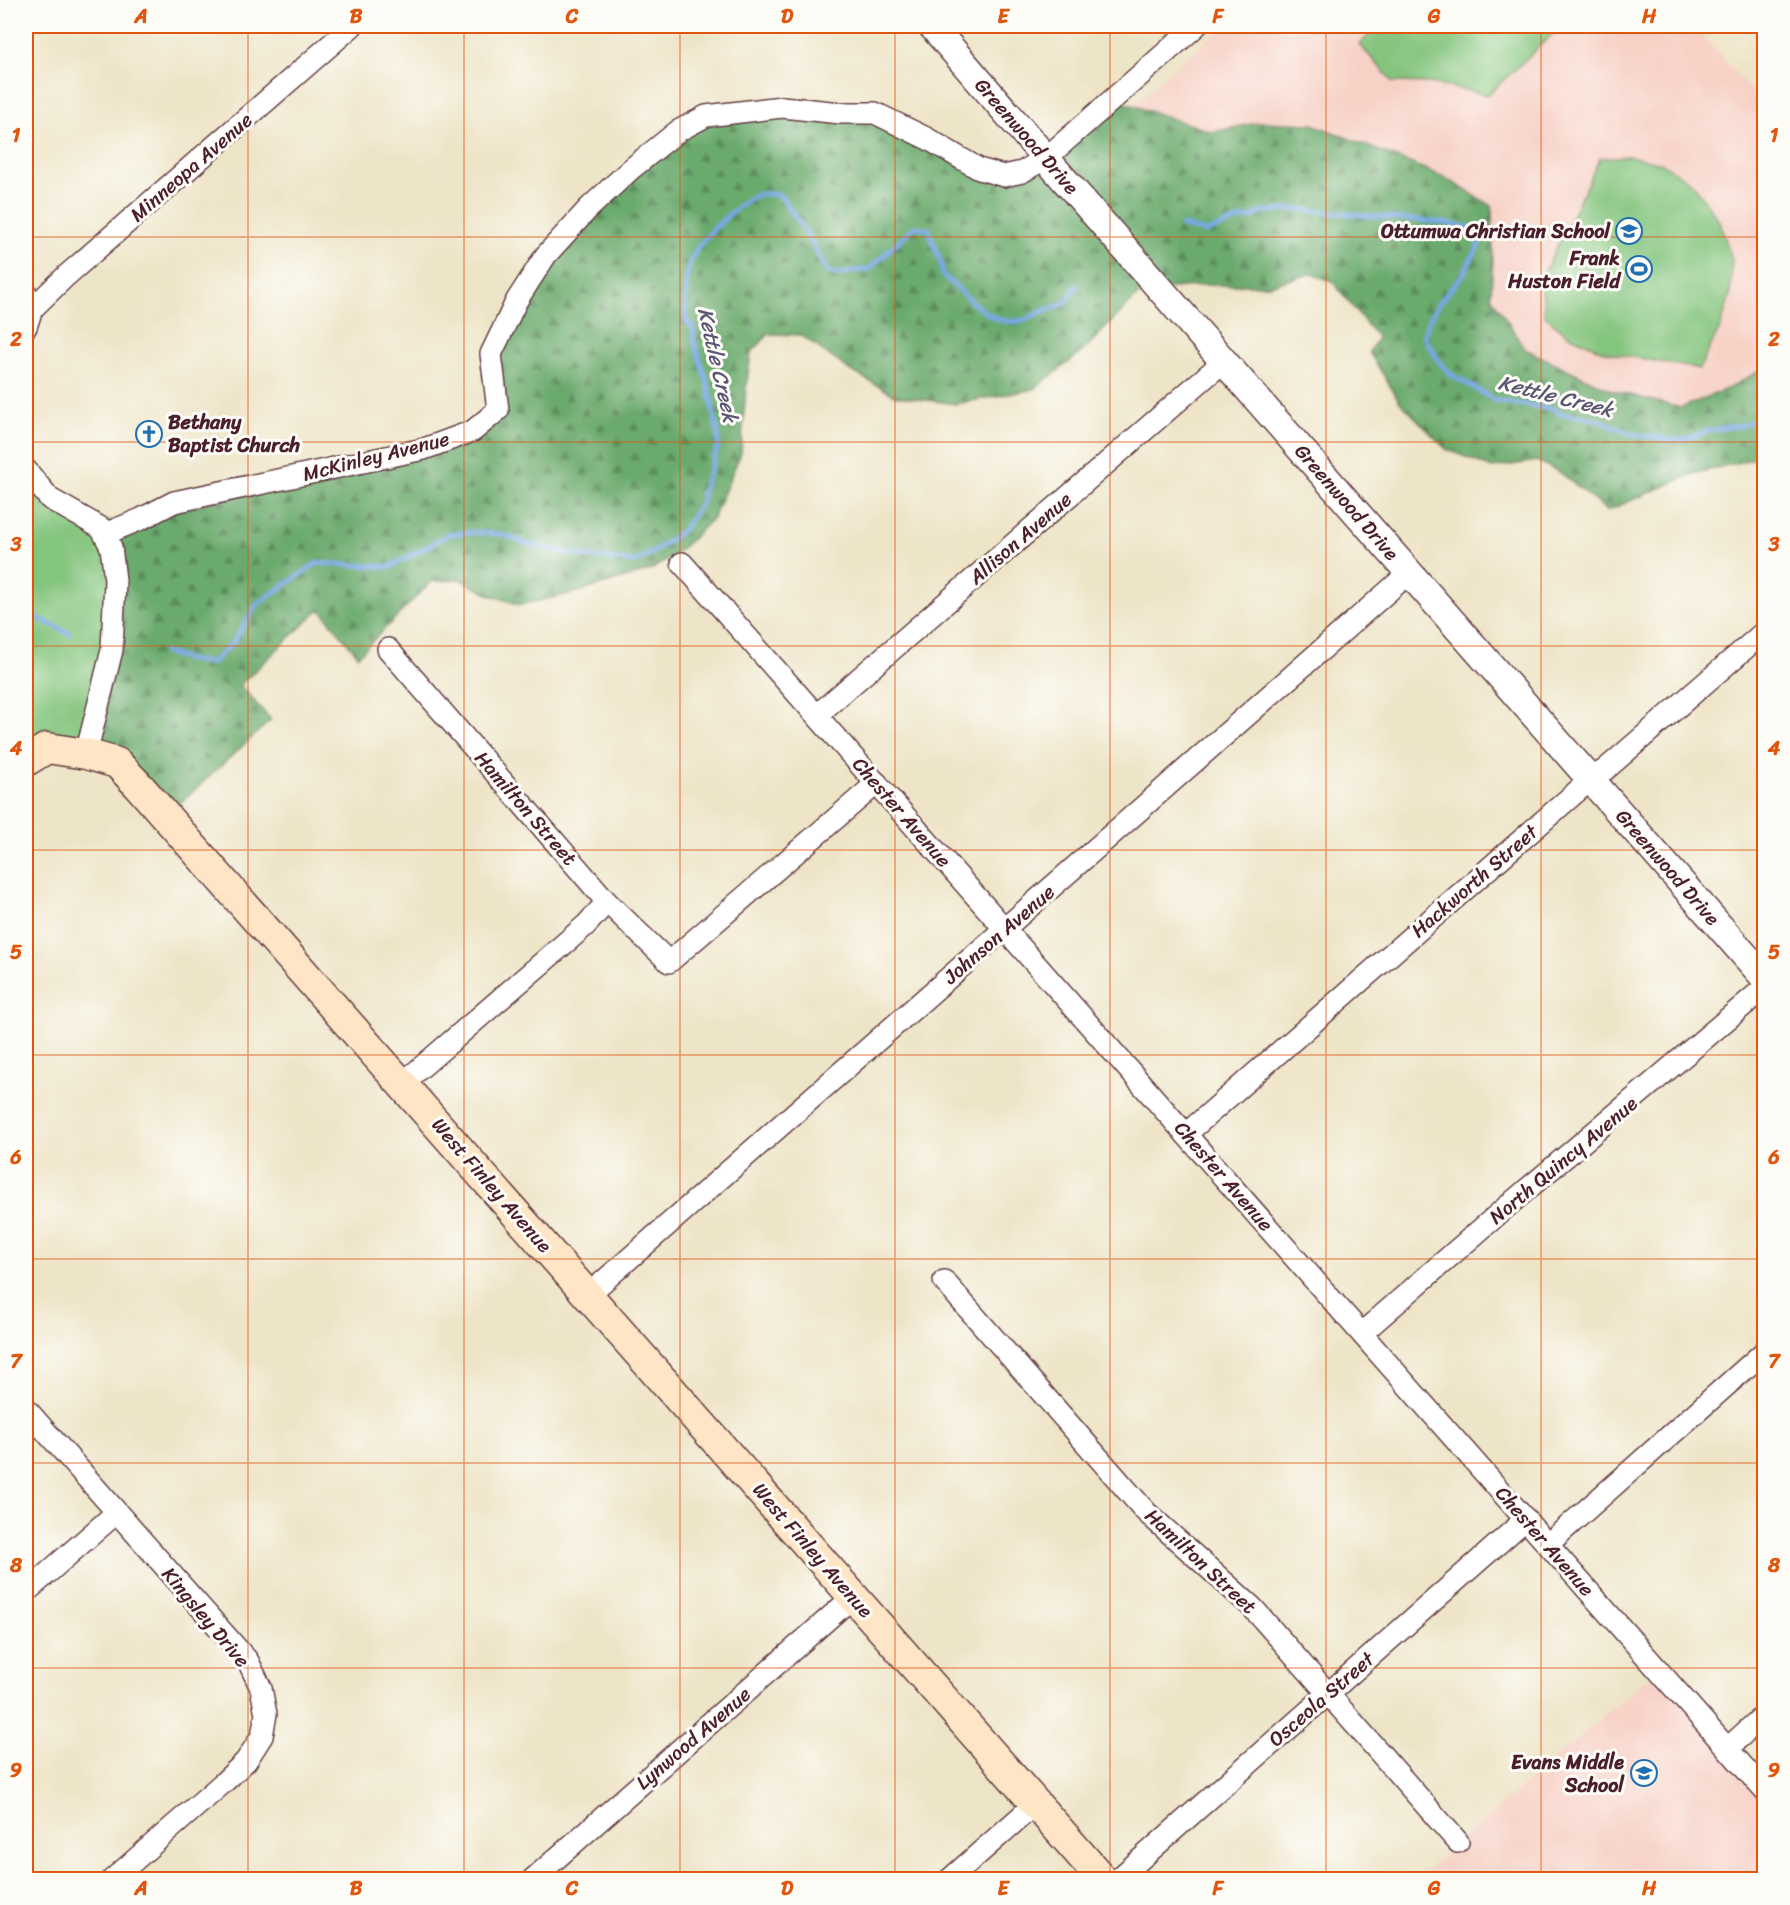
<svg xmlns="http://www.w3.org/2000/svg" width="1790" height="1905" font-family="Sriracha,sans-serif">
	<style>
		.built { fill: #f7d1c6 }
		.forest { fill: url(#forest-firs); stroke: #5a644c; stroke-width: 1.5 }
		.green { fill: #84c57e; stroke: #677254; stroke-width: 1.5 }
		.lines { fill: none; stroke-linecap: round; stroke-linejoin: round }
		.stream { stroke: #78a8e3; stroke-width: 5 }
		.minor-casing { stroke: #633d42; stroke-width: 24 }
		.tertiary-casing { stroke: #633d42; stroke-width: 30 }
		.secondary-casing { stroke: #633d42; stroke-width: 33 }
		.minor { stroke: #fff; stroke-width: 21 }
		.tertiary { stroke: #fff; stroke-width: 27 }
		.secondary { stroke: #fde5c5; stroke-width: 30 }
		.grid { fill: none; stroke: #e0560e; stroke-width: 1.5; stroke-opacity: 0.55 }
		.labels { text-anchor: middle; stroke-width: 6; stroke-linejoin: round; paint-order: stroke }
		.street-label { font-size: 20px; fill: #4a1f2b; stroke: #fdfcf7 }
		.poi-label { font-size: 20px; font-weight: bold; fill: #4a1f2b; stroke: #fdfcf7; text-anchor: end }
		.water-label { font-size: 21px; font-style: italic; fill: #5c5675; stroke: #fdfcf7 }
		.neatline { fill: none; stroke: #e0560e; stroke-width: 2 }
		.grid-label { font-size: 20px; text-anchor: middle; font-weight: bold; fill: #e0560e }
	</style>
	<defs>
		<pattern id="forest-firs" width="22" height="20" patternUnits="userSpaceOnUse" patternTransform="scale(1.5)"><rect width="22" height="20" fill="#6baa6d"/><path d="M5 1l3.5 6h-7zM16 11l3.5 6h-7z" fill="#5a8a5a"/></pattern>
	</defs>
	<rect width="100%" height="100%" fill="#fdfcf7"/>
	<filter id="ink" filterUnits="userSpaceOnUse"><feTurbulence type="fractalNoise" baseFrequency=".0167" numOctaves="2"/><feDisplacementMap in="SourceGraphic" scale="12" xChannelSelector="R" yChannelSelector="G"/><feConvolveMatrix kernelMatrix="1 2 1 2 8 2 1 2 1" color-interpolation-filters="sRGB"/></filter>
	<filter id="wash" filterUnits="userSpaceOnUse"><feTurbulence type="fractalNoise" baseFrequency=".008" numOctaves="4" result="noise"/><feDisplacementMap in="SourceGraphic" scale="24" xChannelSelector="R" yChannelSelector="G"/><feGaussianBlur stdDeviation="1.35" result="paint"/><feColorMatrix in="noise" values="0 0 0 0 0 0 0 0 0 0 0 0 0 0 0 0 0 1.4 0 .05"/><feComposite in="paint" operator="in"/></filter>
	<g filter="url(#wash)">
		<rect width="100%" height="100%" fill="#eee4c7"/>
		<g class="built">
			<path d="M1223,26H1693L1764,104V368L1731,387L1681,408L1611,390L1525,349L1491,296L1493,257L1212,132L1131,106Z"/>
			<path d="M1658,1669L1764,1790V1879L1415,1880Z"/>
		</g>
		<path class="forest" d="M1114,99L1212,132L1261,122L1313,124L1444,177L1492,206L1493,257L1491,296L1525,349L1611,390L1681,408L1731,387L1764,368V456L1693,474L1607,511L1561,473L1537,461L1492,468L1446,449L1400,402L1369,352L1378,338L1332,281L1311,274L1270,285H1205L1142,291L1082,352L1034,389L956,404L896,396L848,369L801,335L769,334L751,353L746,388L741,453L713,518L677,553L651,570L578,592L520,605L490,595L459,579L431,582L358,656L320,609L240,685L271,720L166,816L86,754L93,522L141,519L424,449L498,410L491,354L546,255L706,116L875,113L1004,176Z"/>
		<g class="green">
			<path d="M1380,26H1561L1488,95L1431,83L1393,82L1359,44Z"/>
			<path d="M1629,156L1662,163L1694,185L1719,221L1732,258L1730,295L1720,328L1699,369L1605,352L1567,334L1545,316L1541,279L1600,158Z"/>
			<path d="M26,470L93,522L115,580L86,754L26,759Z"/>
		</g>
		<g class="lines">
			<g class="stream">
				<path d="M1182,226L1206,232L1240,219L1250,218L1262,212L1293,209L1438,222L1474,228C1486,250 1470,254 1465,272C1448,292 1430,310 1424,336L1440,363L1455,378L1461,380L1496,401L1555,409L1558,413L1596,419L1632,434L1673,440L1687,439L1706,431L1743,425L1764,417"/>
				<path d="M26,612L70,634"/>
				<path d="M164,652L188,660L212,663L234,641L257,604L317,563L390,567L450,534L474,532L504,535L530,545L583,556L635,562L652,553L683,530L702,501V493L718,446V434L708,385L694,341L693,327L686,321C685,299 683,272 695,252C703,237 741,201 757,195C763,192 773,195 780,195L805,231L827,272C848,278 852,268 868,270L914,227L928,229L941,263L942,275C968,294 987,329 1024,320C1030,319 1035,314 1041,312C1065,302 1061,311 1076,286"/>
			</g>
		</g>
	</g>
	<g filter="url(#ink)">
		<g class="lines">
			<defs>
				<g id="minor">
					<path d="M26,293L32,309L26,327"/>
					<path d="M32,309L66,276L352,26"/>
					<path d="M26,470L50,499L101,528L111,547L115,580L112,650L86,754"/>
					<path d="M105,534L141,519L174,502L424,449L473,431L498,410L491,354L517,300L546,255L588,209L631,169L678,131L706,116L782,107L841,113H875L928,139L979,169L1004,176L1022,172L1046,158L1196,26"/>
					<path d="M682,563L1764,1790"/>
					<path d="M388,649L607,902L669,962L877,783"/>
					<path d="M817,715L1224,361"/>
					<path d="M403,1083L586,925L607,902"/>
					<path d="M1186,1134L1591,779L1606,769L1764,632"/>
					<path d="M944,1281L1146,1512L1252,1607L1458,1842"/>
					<path d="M589,1294L1409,573"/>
					<path d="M1362,1333L1504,1209L1764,988"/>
					<path d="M26,1409L248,1661L261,1688L266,1714L262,1736L246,1761L224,1782L112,1880"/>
					<path d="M1548,1544L1764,1352"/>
					<path d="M26,1592L116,1513"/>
					<path d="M1728,1748L1764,1715"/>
					<path d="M532,1880L854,1596"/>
					<path d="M949,1880L1036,1803"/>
					<path d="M1117,1880L1526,1519"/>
				</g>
				<path id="tertiary" d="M932,26L1055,169L1764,977"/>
				<path id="secondary" d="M26,761L47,748L86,754L117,763L139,786L1103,1880"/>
			</defs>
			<use href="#minor" class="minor-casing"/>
			<use href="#tertiary" class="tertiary-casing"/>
			<use href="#secondary" class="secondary-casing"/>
			<use href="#minor" class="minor"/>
			<use href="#tertiary" class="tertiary"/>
			<use href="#secondary" class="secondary"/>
		</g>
	</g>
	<path class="grid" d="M248,26V1880M464,26V1880M680,26V1880M895,26V1880M1110,26V1880M1326,26V1880M1541,26V1880M26,237H1764M26,442H1764M26,646H1764M26,850H1764M26,1055H1764M26,1259H1764M26,1463H1764M26,1668H1764"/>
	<defs>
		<symbol id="school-ring" viewBox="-11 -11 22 22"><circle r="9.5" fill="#fdfcf7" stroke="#1f6fb2" stroke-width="1.5"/><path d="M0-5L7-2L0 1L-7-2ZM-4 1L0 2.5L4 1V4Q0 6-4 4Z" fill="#1f6fb2"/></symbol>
		<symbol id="stadium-ring" viewBox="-11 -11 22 22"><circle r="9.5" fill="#fdfcf7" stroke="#1f6fb2" stroke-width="1.5"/><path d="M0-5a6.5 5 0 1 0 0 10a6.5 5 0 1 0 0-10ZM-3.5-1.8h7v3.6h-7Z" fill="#1f6fb2"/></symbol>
		<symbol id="church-ring" viewBox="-11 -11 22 22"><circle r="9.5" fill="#fdfcf7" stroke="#1f6fb2" stroke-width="1.5"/><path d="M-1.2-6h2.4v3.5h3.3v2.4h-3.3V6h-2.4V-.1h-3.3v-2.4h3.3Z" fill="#1f6fb2"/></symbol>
	</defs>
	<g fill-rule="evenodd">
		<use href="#school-ring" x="1614" y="216" width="30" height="30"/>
		<use href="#stadium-ring" x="1624" y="254" width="30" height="30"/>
		<use href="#church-ring" x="134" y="419" width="30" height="30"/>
		<use href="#school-ring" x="1629" y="1758" width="30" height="30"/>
	</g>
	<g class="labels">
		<g class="street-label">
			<text transform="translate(1027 136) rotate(49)" y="7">Greenwood Drive</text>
			<text transform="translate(191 167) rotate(-41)" y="7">Minneopa Avenue</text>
			<text transform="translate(376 456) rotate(-14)" y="7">McKinley Avenue</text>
			<text transform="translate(1347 502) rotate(49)" y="7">Greenwood Drive</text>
			<text transform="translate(1020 538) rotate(-41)" y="7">Allison Avenue</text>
			<text transform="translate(526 808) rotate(49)" y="7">Hamilton Street</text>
			<text transform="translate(902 812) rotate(49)" y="7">Chester Avenue</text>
			<text transform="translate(1668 867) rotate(49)" y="7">Greenwood Drive</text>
			<text transform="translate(1474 881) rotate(-41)" y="7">Hackworth Street</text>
			<text transform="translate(999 934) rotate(-41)" y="7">Johnson Avenue</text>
			<text transform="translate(1563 1160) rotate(-40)" y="7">North Quincy Avenue</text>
			<text transform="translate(1224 1176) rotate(49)" y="7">Chester Avenue</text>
			<text transform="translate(492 1185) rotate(49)" y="7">West Finley Avenue</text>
			<text transform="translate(1545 1541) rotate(49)" y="7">Chester Avenue</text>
			<text transform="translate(813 1550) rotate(49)" y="7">West Finley Avenue</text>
			<text transform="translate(1201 1561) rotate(43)" y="7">Hamilton Street</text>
			<text transform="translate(206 1617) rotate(50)" y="7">Kingsley Drive</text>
			<text transform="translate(1321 1699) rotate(-41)" y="7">Osceola Street</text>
			<text transform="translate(693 1738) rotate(-41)" y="7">Lynwood Avenue</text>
		</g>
		<g class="poi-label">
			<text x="1610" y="238">Ottumwa Christian School</text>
			<text x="1620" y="265">Frank<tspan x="1620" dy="23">Huston Field</tspan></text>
			<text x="168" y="429" text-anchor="start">Bethany<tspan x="168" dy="23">Baptist Church</tspan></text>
			<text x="1624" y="1769">Evans Middle<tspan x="1624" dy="23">School</tspan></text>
		</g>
		<g class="water-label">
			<text transform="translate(718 365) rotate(77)" y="7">Kettle Creek</text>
			<text transform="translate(1556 396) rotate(14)" y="7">Kettle Creek</text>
		</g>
	</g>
	<rect width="1790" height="1905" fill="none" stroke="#fdfcf7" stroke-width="66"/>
	<rect x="33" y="33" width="1724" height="1839" class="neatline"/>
	<g class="grid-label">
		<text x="141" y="23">A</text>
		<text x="356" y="23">B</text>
		<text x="572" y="23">C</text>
		<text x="787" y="23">D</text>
		<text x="1003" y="23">E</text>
		<text x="1218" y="23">F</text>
		<text x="1434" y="23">G</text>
		<text x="1649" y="23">H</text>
		<text x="16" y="142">1</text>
		<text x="1774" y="142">1</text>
		<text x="16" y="346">2</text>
		<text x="1774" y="346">2</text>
		<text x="16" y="551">3</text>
		<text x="1774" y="551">3</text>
		<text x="16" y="755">4</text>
		<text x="1774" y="755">4</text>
		<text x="16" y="959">5</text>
		<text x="1774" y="959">5</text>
		<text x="16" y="1164">6</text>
		<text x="1774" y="1164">6</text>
		<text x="16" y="1368">7</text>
		<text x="1774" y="1368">7</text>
		<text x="16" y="1572">8</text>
		<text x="1774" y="1572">8</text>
		<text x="16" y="1777">9</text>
		<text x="1774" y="1777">9</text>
		<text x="141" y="1895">A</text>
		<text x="356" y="1895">B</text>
		<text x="572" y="1895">C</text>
		<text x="787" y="1895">D</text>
		<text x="1003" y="1895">E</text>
		<text x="1218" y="1895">F</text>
		<text x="1434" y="1895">G</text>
		<text x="1649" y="1895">H</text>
	</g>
</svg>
